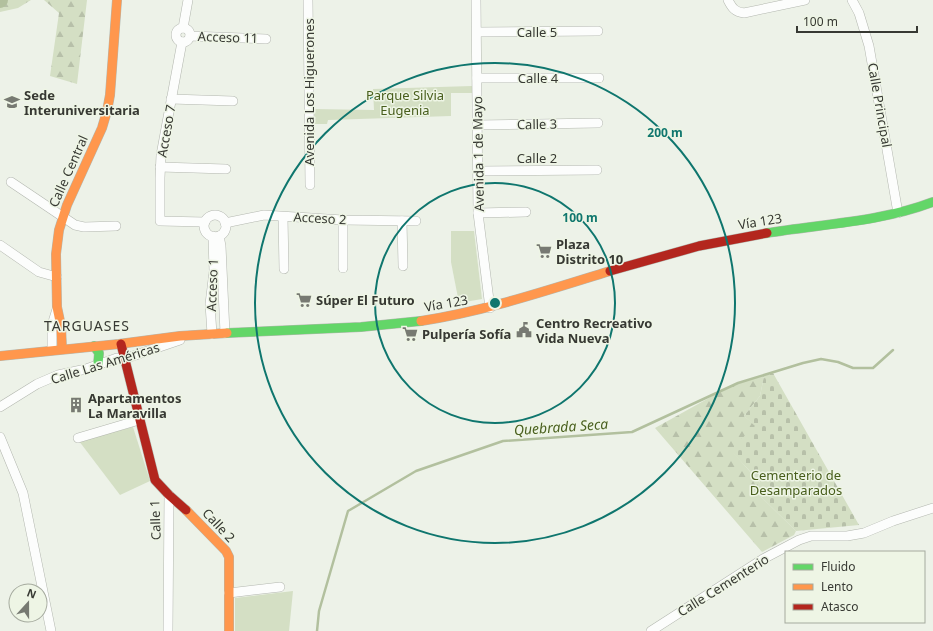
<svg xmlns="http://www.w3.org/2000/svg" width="933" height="631" font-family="'Noto Sans',sans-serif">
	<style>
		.forest { fill: url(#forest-firs) }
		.cemetery { fill: url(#cemetery-stones) }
		.green { fill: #d4dfc4 }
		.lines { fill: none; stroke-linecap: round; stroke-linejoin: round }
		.stream { stroke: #b2c09e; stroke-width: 2.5 }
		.river { stroke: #b2c09e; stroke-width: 14 }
		.street-casing { stroke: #b3b7af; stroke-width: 10 }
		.fast-casing { stroke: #b3b7af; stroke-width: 10 }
		.slow-casing { stroke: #b3b7af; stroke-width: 10 }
		.jam-casing { stroke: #b3b7af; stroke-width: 10 }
		.street { stroke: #fcfdfc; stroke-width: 9 }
		.fast { stroke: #63d668; stroke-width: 9 }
		.slow { stroke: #ff974d; stroke-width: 9 }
		.jam { stroke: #b3261e; stroke-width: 9 }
		.ring { fill: none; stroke: #0f766e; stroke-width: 2 }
		.labels { text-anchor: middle; stroke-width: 3; stroke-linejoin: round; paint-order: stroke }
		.street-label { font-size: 13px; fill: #373933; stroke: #eef5e5 }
		.poi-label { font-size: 13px; font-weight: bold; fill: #373933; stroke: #eef5e5; text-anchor: start }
		.park-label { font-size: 13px; fill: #485e1c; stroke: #eef5e5 }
		.neighbourhood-label { font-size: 14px; letter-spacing: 1px; fill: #373933; stroke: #eef5e5 }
		.water-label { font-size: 14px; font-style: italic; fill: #4a601f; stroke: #eef5e5 }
		.centre { fill: #0f766e; stroke: #eef5e5; stroke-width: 2 }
		.ring-label { font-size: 12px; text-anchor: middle; font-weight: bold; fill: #0f766e; stroke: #eef5e5; stroke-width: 3; stroke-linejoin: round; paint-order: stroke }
	</style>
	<defs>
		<pattern id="forest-firs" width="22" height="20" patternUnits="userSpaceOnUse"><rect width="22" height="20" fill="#d4dfc4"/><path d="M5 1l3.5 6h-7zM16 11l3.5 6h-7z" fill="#b7c0a9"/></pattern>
		<pattern id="cemetery-stones" width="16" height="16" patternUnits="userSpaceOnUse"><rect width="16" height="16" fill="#d4dfc4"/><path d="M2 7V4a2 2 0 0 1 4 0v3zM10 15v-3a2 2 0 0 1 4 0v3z" fill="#b7c0a9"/></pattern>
	</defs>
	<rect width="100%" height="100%" fill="#edf2e8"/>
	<g class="forest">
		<path d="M0,0H31L18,8L0,12Z"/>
		<path d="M44,0H87L77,84L50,76L59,13Z"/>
		<path d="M764,376L760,396L744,416L756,426L731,450L760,483L753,489L796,531L794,535L762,552L655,428L734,384Z"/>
	</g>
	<path class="cemetery" d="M773,373L859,525L796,531L753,489L760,482L730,450L755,426L744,416L760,396L764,376Z"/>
	<g class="green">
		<path d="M472,86V93H451V116L328,120L327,124H315L314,109L374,110L373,89Z"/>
		<path d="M451,231H474L482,299L459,303L451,262Z"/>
		<path d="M133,427L150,481L120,495L79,441Z"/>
		<path d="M293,591L289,631H235V598Z"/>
	</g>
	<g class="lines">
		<path class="stream" d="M317,631L319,611L348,511L416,471L503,441L632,432L738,383L803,363L821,359L838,362L853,368H873L893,350"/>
		<path class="river" d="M0,1L1,0"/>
		<defs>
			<g id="street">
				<path d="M308,0L310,185"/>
				<path d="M476,0L478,213L490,308"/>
				<path d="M728,0C732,8 735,12 744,13L805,0"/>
				<path d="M852,0L859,13L869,46L898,213"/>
				<path d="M183,28L188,0"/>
				<circle cx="183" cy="35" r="7"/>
				<path d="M477,32L598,31"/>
				<path d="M190,36L266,39"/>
				<path d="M182,42L161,155L160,178V221L205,222"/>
				<path d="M477,78H599"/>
				<path d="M171,99L233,101"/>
				<path d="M477,125L598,123"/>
				<path d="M160,167L226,169"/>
				<path d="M478,171L597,170"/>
				<path d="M11,182L75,225L84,227L116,226"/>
				<path d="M478,213L526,212"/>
				<circle cx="215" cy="226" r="11"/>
				<path d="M283,217L284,269"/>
				<path d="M402,221L403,266"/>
				<path d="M225,223L264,215L343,220L416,221"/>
				<path d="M219,236L221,246L225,333"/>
				<path d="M0,245L39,272L57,277"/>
				<path d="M343,268V220"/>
				<path d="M212,334L210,304L214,271L213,236"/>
				<path d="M52,350V325L57,309"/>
				<path d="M0,407L37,384L58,375L86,369L117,358L124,359L180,340"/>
				<path d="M0,437L23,493L51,631"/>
				<path d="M78,438L139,420"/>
				<path d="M229,593L280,587"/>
				<path d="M168,631L169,495"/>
				<path d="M651,631L763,559L799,540L811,536H847L864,533L893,521L933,508"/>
			</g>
			<g id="fast">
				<path d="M767,233C822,224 881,222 933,202"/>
				<path d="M227,333L361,327L421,321"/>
				<path d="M94,346L99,353L98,364"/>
			</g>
			<g id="slow">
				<path d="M421,321C486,311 548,290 610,271"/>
				<path d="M62,349L61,326L57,307L56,254L59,230L67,205L102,128L107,111L110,95L117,0"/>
				<path d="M0,356L119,344L180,336L227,333"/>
				<path d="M186,510L226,551L229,557V631"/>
			</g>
			<g id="jam">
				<path d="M610,271L699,246L767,233"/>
				<path d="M121,344L155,480L169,495L186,510"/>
			</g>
		</defs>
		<use href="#street" class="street-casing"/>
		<use href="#fast" class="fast-casing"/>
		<use href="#slow" class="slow-casing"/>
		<use href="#jam" class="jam-casing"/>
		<use href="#street" class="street"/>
		<use href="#fast" class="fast"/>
		<use href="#slow" class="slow"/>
		<use href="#jam" class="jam"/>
	</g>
	<g class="ring">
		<circle cx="495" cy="303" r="120"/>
		<circle cx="495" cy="303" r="240"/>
	</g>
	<defs>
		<symbol id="university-bare" viewBox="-9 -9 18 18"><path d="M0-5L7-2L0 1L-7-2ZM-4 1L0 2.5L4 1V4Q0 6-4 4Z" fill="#777a72" stroke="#eef5e5" stroke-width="2.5" paint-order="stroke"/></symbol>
		<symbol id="supermarket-bare" viewBox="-9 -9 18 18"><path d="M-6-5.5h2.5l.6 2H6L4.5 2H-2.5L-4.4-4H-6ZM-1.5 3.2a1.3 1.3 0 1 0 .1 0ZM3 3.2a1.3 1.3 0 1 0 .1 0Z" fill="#777a72" stroke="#eef5e5" stroke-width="2.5" paint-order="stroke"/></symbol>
		<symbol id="civic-bare" viewBox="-9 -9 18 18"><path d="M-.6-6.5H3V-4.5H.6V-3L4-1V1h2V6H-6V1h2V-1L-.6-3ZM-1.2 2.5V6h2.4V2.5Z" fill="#777a72" stroke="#eef5e5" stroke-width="2.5" paint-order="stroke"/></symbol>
		<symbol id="building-bare" viewBox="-9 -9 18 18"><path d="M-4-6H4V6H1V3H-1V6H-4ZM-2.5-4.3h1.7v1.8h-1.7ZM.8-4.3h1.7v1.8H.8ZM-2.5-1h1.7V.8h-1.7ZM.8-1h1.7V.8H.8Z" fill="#777a72" stroke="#eef5e5" stroke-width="2.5" paint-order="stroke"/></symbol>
	</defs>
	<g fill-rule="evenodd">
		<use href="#university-bare" x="1" y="91" width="22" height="22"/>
		<use href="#supermarket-bare" x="533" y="240" width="22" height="22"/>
		<use href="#supermarket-bare" x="293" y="289" width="22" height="22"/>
		<use href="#civic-bare" x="513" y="319" width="22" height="22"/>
		<use href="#supermarket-bare" x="399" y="323" width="22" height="22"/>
		<use href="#building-bare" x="65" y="394" width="22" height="22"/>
	</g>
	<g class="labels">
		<g class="street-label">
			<text x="537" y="37">Calle 5</text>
			<text transform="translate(228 37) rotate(2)" y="5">Acceso 11</text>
			<text x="538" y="83">Calle 4</text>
			<text transform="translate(309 92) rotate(-90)" y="5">Avenida Los Higuerones</text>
			<text transform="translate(880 105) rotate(80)" y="5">Calle Principal</text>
			<text transform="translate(537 124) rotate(-1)" y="5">Calle 3</text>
			<text transform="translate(166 131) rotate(-80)" y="5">Acceso 7</text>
			<text transform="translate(478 154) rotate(-91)" y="5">Avenida 1 de Mayo</text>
			<text x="537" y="163">Calle 2</text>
			<text transform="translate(68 171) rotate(-66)" y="5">Calle Central</text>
			<text transform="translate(320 218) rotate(3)" y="5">Acceso 2</text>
			<text transform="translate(760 221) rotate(-9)" y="5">Vía 123</text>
			<text transform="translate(212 285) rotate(-88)" y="5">Acceso 1</text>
			<text transform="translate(446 303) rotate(-10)" y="5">Vía 123</text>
			<text transform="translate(105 363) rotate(-17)" y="5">Calle Las Américas</text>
			<text transform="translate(155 520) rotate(-92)" y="5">Calle 1</text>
			<text transform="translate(219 525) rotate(47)" y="5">Calle 2</text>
			<text transform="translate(723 585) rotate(-32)" y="5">Calle Cementerio</text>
		</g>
		<g class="poi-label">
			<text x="24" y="100">Sede<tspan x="24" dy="15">Interuniversitaria</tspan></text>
			<text x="556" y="249">Plaza<tspan x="556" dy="15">Distrito 10</tspan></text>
			<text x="316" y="305">Súper El Futuro</text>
			<text x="536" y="328">Centro Recreativo<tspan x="536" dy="15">Vida Nueva</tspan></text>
			<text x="422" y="339">Pulpería Sofía</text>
			<text x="88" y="403">Apartamentos<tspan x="88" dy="15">La Maravilla</tspan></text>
		</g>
		<g class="park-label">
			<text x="405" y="100">Parque Silvia<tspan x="405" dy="15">Eugenia</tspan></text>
			<text x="796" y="480">Cementerio de<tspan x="796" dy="15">Desamparados</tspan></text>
		</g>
		<g class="neighbourhood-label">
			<text x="87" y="331">TARGUASES</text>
		</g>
		<g class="water-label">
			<text transform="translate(561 427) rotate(-4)" y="5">Quebrada Seca</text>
		</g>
	</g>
	<circle cx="495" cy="303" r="6" class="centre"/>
	<g class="ring-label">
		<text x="665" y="137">200 m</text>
		<text x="580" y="222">100 m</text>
	</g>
	<rect x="785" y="551" width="140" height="72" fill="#eef5e5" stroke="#a5aa9e"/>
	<rect x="793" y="564" width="20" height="6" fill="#63d668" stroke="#a5aa9e"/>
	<text x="821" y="571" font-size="12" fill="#373933">Fluido</text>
	<rect x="793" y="584" width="20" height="6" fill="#ff974d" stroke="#a5aa9e"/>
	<text x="821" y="591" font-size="12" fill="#373933">Lento</text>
	<rect x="793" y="604" width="20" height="6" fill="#b3261e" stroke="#a5aa9e"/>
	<text x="821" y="611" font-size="12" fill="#373933">Atasco</text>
	<g transform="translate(28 603) rotate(21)"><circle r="19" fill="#eef5e5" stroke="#a5aa9e"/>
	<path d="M0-3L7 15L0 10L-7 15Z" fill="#777a72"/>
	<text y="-6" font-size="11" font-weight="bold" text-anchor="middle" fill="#373933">N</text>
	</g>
	<path d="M797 26v6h120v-6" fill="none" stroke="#373933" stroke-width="2"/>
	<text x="803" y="26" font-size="12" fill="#373933" stroke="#eef5e5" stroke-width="3" paint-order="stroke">100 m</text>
</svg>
